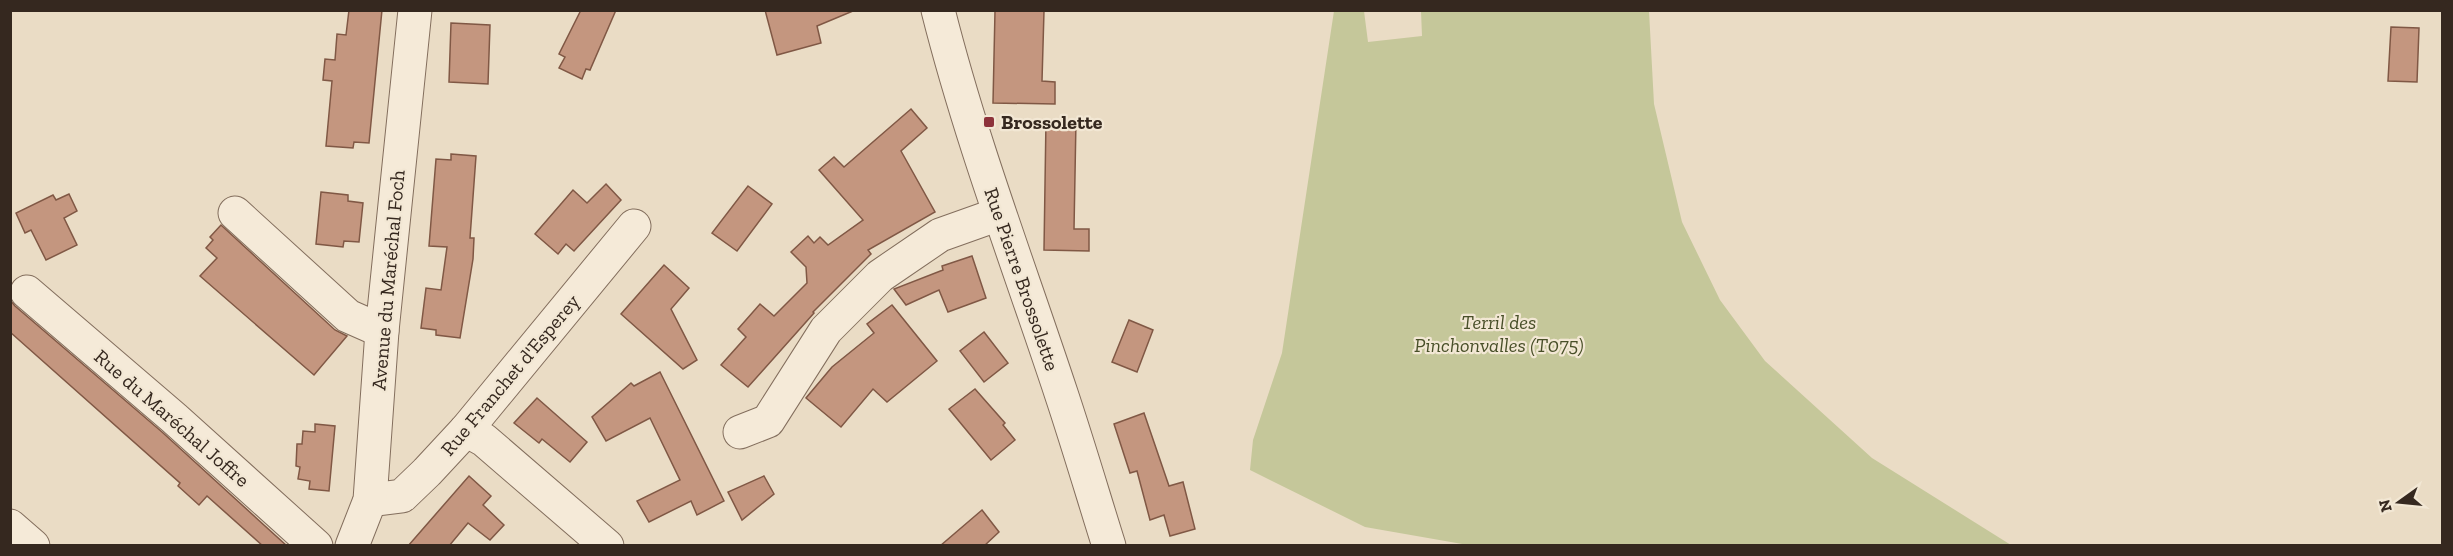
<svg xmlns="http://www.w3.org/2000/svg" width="2453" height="556" font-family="'Zilla Slab',serif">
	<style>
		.green { fill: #c5c79a }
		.building { fill: #c4967f; stroke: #805845; stroke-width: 1.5 }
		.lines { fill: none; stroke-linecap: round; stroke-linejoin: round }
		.minor-casing { stroke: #836e5d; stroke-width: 35 }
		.minor { stroke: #f5ead8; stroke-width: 33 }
		.poi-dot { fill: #8d323a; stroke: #f2e7d4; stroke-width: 2 }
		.labels { text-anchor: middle; stroke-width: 4.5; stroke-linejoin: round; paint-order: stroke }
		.poi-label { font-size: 20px; font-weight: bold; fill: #35281f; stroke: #f2e7d4; text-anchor: start }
		.street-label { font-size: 20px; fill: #35281f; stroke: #f2e7d4 }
		.park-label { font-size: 20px; font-style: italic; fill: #484f28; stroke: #f2e7d4 }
	</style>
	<rect width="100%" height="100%" fill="#eadcc5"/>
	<path class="green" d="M1334,11H1364L1368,42L1422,36L1421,11H1649L1654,104L1682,222L1720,300L1765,361L1872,458L2011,545H1468L1365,527L1250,470L1253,440L1282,353Z"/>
	<g class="building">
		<path d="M349,10H382L369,143L354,142L353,148L326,146L332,81L323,80L325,59L335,60L337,34L346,35Z"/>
		<path d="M581,10H616L590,70L586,69L582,79L559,68L565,57L559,54Z"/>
		<path d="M765,10H853V11L817,26L821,43L777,55Z"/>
		<path d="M995,11H1044L1042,81L1055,82V104L993,103Z"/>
		<path d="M451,23L490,25L488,84L449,82Z"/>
		<path d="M2391,27L2419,28L2417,82L2388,81Z"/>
		<path d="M911,109L927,128L901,151L935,212L868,250L871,254L813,312L814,313L748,387L721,365L746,337L738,329L760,304L774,316L807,283L806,267L791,252L808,236L814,243L820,237L828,245L863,220L819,170L834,157L844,167Z"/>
		<path d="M1046,120H1076L1074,229H1089V251L1044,250Z"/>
		<path d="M451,154L476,156L470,238H474L473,259L460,338L436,335V330L421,328L426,288L441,290L447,247L429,246L436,159L451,160Z"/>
		<path d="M606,184L621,200L574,251L566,244L558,254L535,234L573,190L587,203Z"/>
		<path d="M748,186L772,204L737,251L712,233Z"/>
		<path d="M321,192L348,195V201L363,203L359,242L344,241L343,247L316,244Z"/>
		<path d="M69,194L77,211L64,218L77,245L46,260L31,230L25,233L16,213L53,195L56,200Z"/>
		<path d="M221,225L335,330L347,336L314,375L200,276L217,258L206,248L213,240L210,237Z"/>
		<path d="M972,256L986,298L948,312L939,290L906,305L894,289L943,270L942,266Z"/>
		<path d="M664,265L689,288L671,309L697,360L683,369L621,314Z"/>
		<path d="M10,300L15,306L162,432L287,546H263L207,496L199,505L178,486L180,483L10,332Z"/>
		<path d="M892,305L937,361L887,402L873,389L841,427L806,398L832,367L874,333L867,324Z"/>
		<path d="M1129,320L1153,330L1137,372L1112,362Z"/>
		<path d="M984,332L1008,363L984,382L960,351Z"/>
		<path d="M660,372L724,501L697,515L691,501L649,522L637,501L680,480L650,418L606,441L592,417L631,383L634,386Z"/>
		<path d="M975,389L1005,423L1003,425L1015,440L991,460L949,409Z"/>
		<path d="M537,398L587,442L570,462L542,439L539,443L514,423Z"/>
		<path d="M1144,413L1169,486L1183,482L1195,529L1170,536L1164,515L1150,520L1137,471L1130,473L1114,424Z"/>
		<path d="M315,424L335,426L329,491L309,489L310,481L298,479L300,467L296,466L297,444H302L303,431L315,432Z"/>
		<path d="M469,476L491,496L483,505L504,525L490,540L468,523L449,546H408Z"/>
		<path d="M764,476L774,494L742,520L728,492Z"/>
		<path d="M982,510L999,532L984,546H940Z"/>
	</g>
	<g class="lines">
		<defs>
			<g id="minor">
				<path d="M938,10C971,141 1019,266 1061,393C1078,444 1093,495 1109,546"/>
				<path d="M235,213L348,316L382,331"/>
				<path d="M27,292L174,418L316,546"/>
				<path d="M466,430L484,440L607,546"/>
				<path d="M740,432L768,421L826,330L880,276L940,235L999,214"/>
				<path d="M370,500L402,496L427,472L466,430L634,226"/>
				<path d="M10,526L33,546"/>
				<path d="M352,546L370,500L382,331L415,10"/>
			</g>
		</defs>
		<use href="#minor" class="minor-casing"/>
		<use href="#minor" class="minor"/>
	</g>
	<rect class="poi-dot" x="983" y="116" width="12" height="12" rx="3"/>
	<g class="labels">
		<g class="poi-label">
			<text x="1001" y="129">Brossolette</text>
		</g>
		<g class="street-label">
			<text transform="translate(1022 279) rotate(71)" y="7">Rue Pierre Brossolette</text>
			<text transform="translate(388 280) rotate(-85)" y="7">Avenue du Maréchal Foch</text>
			<text transform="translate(510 375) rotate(-50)" y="7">Rue Franchet d'Esperey</text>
			<text transform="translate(172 418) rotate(41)" y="7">Rue du Maréchal Joffre</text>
		</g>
		<g class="park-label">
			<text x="1499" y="329">Terril des<tspan x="1499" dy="23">Pinchonvalles (T075)</tspan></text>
		</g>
	</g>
	<rect width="2453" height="556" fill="none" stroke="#35281f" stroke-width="24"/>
	<g transform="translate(2399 502) rotate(255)" stroke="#f2e7d4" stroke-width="4.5" paint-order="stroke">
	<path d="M0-4.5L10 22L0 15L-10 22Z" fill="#35281f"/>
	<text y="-9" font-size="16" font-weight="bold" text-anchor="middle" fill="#35281f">N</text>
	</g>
</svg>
